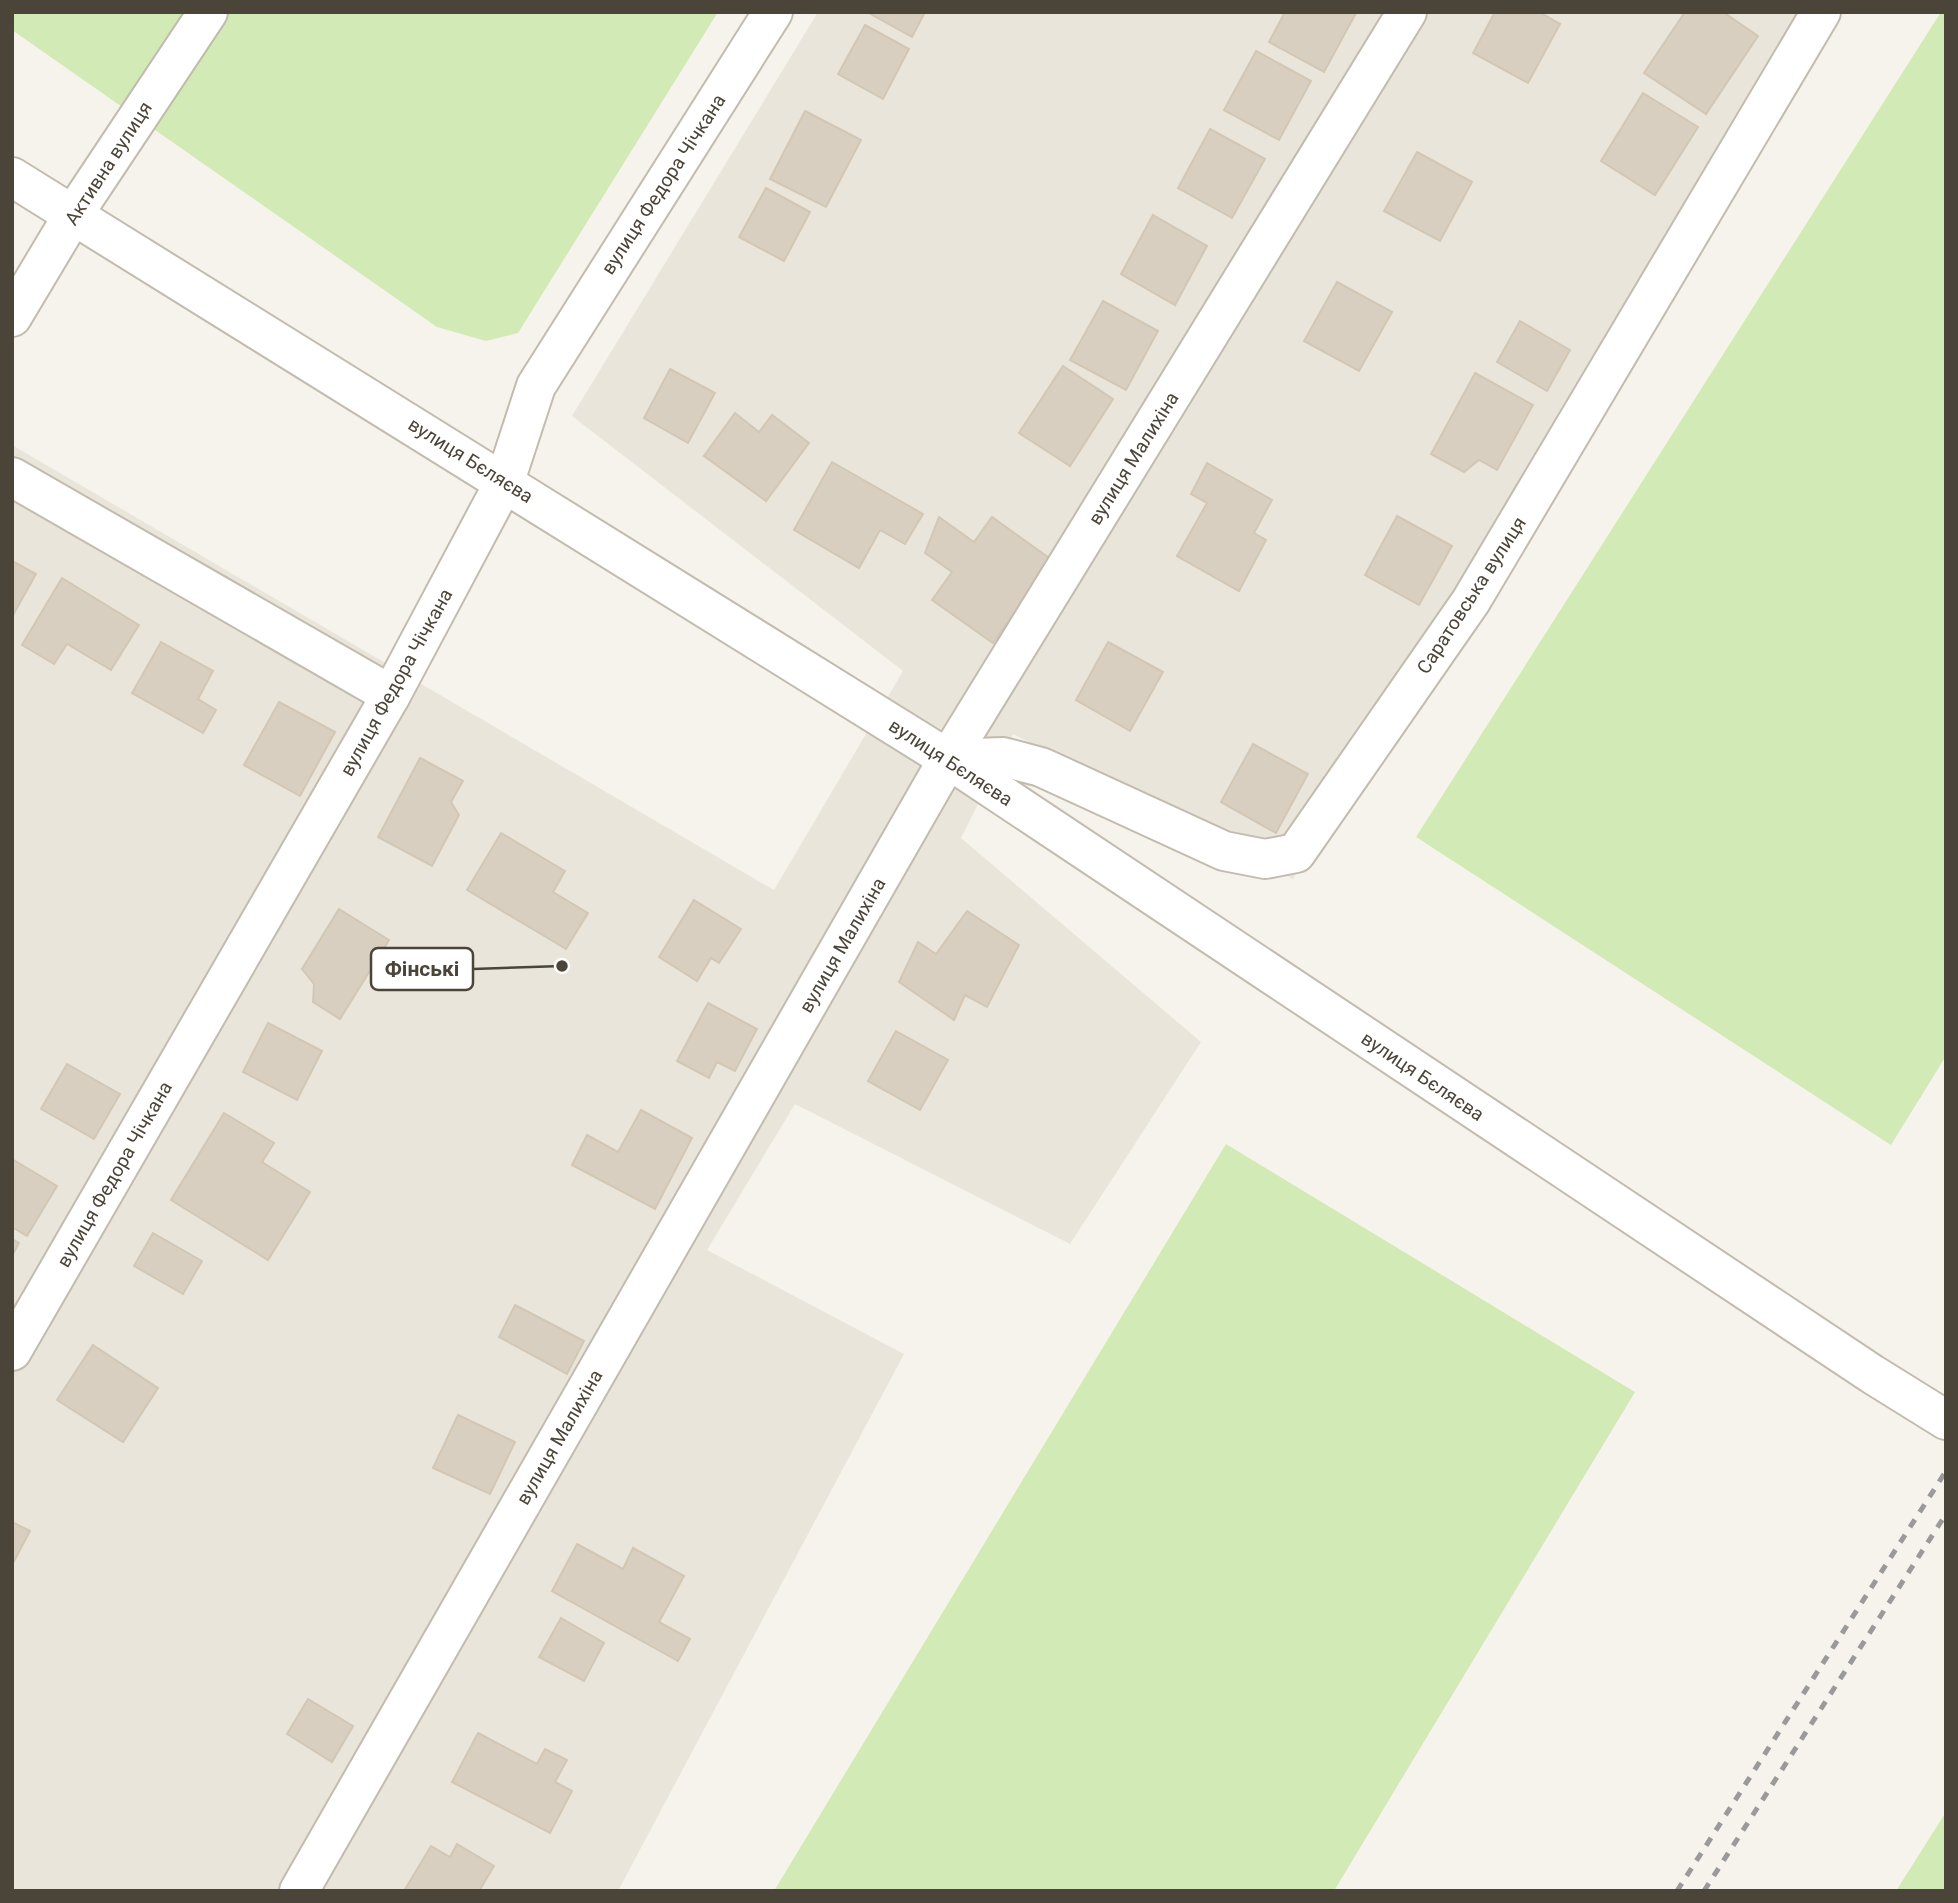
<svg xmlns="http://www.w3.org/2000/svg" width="1958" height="1903" font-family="Roboto,sans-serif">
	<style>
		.residential { fill: #eae5da }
		.green { fill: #d2eab5 }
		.building { fill: #d8cfc1; stroke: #d3c7b4; stroke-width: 2 }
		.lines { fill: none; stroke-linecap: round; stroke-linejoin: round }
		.minor-casing { stroke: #c2bbae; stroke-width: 42 }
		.tertiary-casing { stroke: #c2bbae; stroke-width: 42 }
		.minor { stroke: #fff; stroke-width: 38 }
		.tertiary { stroke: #fff; stroke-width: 38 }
		.rail { stroke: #9a9a9a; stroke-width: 5; stroke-dasharray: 9 9; stroke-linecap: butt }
		.labels { text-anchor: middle; stroke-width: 6; stroke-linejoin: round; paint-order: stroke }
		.street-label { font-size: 19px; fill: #4b4439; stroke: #fff }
		.leader { fill: none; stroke: #4b4439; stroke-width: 2.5 }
		.callout-dot { fill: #4b4439; stroke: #fff; stroke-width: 2.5 }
		.callout { fill: #fff; stroke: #4b4439; stroke-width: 2.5 }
		.callout-label { font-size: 21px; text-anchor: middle; font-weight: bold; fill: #4b4439 }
	</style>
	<rect width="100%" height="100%" fill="#f6f3ec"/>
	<path class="residential" d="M818,12H1810L1293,879L1013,734L961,838L1201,1042L1070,1244L795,1104L707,1250L904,1354L618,1891H12V445L774,890L903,671L572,416Z"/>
	<g class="green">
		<path d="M12,12H718L518,333L486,341L437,327L12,30Z"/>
		<path d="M1941,12H1946V1056L1891,1145L1416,837Z"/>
		<path d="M1226,1144L1635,1392L1334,1891H774Z"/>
		<path d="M1946,1812V1891H1896Z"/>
	</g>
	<g class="building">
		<path d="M867,12H925L912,37Z"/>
		<path d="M1285,12L1356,13L1324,72L1269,42Z"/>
		<path d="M1495,12H1539L1560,24L1528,83L1473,53Z"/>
		<path d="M1685,12H1723L1758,36L1706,114L1644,73Z"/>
		<path d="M865,25L909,49L883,99L838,74Z"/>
		<path d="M1256,51L1311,81L1279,140L1224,110Z"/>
		<path d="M1643,93L1698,127L1655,195L1601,161Z"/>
		<path d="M805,111L861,140L826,207L770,179Z"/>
		<path d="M1210,129L1265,159L1232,218L1178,188Z"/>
		<path d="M1417,152L1472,182L1440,241L1384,211Z"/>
		<path d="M766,188L810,212L784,261L739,237Z"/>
		<path d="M1153,215L1207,246L1175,305L1121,274Z"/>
		<path d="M1337,282L1392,312L1359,371L1304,341Z"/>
		<path d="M1103,301L1158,331L1126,390L1070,360Z"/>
		<path d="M1520,321L1570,350L1547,391L1497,362Z"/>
		<path d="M1063,366L1113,399L1070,466L1019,433Z"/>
		<path d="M670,369L715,393L688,443L644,418Z"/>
		<path d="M1475,373L1533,405L1497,470L1479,460L1464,472L1431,454Z"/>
		<path d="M735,413L759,432L772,415L809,443L766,501L704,456Z"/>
		<path d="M832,462L923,514L905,544L880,530L859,568L794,530Z"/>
		<path d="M1207,463L1272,500L1254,533L1266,540L1239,591L1177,556L1207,503L1191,494Z"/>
		<path d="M1397,516L1452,546L1419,605L1365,575Z"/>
		<path d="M939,517L974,542L992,517L1052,560L993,643L932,600L952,572L925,553Z"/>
		<path d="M12,561L36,574L12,617Z"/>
		<path d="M62,578L139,625L111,670L67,644L54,664L22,645Z"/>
		<path d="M161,642L213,671L198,699L216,710L203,733L132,693Z"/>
		<path d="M1108,642L1163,672L1130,731L1076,700Z"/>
		<path d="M279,702L335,732L300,796L244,765Z"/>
		<path d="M1253,744L1308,774L1276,833L1221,802Z"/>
		<path d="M420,758L463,781L451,802L459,815L432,866L378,837Z"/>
		<path d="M501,833L565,871L553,892L588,913L566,949L467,890Z"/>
		<path d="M694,900L741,929L719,963L711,958L697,981L659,957Z"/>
		<path d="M339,909L389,940L340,1019L313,1002L314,984L302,969Z"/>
		<path d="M967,911L1019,945L987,1007L965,995L954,1020L899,982L918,942L936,954Z"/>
		<path d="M708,1003L757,1029L735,1071L717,1062L709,1078L677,1061Z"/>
		<path d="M268,1023L322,1051L297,1100L243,1072Z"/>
		<path d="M896,1031L948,1060L920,1110L868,1081Z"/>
		<path d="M67,1064L120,1094L94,1139L41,1109Z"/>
		<path d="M641,1110L692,1138L655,1209L572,1165L587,1135L618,1152Z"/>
		<path d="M224,1113L274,1143L262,1162L310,1192L268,1260L171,1200Z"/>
		<path d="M12,1159L57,1186L27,1236L12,1227Z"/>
		<path d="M153,1233L202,1261L183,1294L134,1266Z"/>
		<path d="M12,1239L19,1243L12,1256Z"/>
		<path d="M515,1305L584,1341L567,1374L499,1337Z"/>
		<path d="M93,1345L158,1388L123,1442L57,1400Z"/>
		<path d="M458,1415L515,1442L490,1494L433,1468Z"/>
		<path d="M12,1522L30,1531L12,1565Z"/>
		<path d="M577,1544L623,1569L633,1548L684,1576L659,1622L690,1639L678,1661L552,1591Z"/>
		<path d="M561,1618L604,1643L584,1681L539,1657Z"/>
		<path d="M308,1699L353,1726L332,1762L287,1734Z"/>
		<path d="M478,1733L537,1764L545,1749L567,1760L555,1782L572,1791L550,1833L452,1782Z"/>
		<path d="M457,1844L494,1866L479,1891H404L431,1846L450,1857Z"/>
	</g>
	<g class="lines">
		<defs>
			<g id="minor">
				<path d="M12,317L73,215L208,12"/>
				<path d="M12,477L391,695"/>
				<path d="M948,759L1003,757L1041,767L1224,851L1265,859L1296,853L1471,601L1821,12"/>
				<path d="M12,1351L391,695L505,481L536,386L773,12"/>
				<path d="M299,1891L948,759L1407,12"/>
			</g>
			<path id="tertiary" d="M12,177L948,759L1872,1374L1946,1420"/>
		</defs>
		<use href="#minor" class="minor-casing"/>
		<use href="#tertiary" class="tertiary-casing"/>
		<use href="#minor" class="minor"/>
		<use href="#tertiary" class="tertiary"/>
		<g class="rail">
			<path d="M1677,1891L1946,1471"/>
			<path d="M1704,1891L1946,1514"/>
		</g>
	</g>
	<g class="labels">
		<g class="street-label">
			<text transform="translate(108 163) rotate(-57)" y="7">Активна вулиця</text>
			<text transform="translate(663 184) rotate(-57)" y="7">вулиця Федора Чічкана</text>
			<text transform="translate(1133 458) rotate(-58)" y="7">вулиця Малихіна</text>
			<text transform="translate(471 460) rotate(32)" y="7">вулиця Бєляєва</text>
			<text transform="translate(1471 595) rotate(-57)" y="7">Саратовська вулиця</text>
			<text transform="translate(396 682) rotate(-61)" y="7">вулиця Федора Чічкана</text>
			<text transform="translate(951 762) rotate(33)" y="7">вулиця Бєляєва</text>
			<text transform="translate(842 945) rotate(-60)" y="7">вулиця Малихіна</text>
			<text transform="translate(1423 1076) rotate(34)" y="7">вулиця Бєляєва</text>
			<text transform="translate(114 1174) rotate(-60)" y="7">вулиця Федора Чічкана</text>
			<text transform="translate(559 1437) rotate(-60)" y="7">вулиця Малихіна</text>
		</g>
	</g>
	<path class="leader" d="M562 966L473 969"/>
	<circle class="callout-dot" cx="562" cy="966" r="7"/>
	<rect class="callout" x="371" y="948" width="102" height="42" rx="7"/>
	<g class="callout-label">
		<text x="422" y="976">Фінські</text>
	</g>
	<rect width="1958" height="1903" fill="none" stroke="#4b4439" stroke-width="28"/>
</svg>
